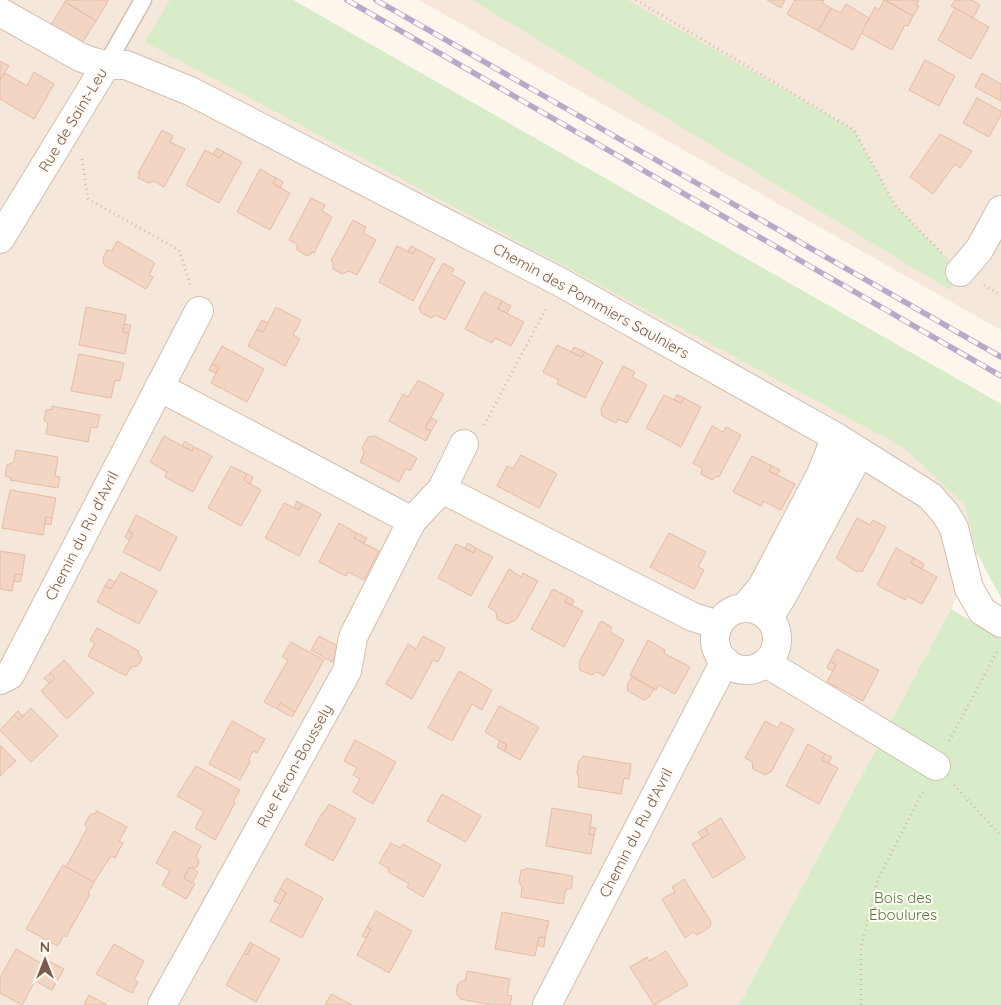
<svg xmlns="http://www.w3.org/2000/svg" width="1001" height="1005" font-family="Quicksand,sans-serif">
	<style>
		.residential { fill: #f5e8da }
		.green { fill: #d8ecc9 }
		.building { fill: #f3d5c3; stroke: #e6bba3 }
		.lines { fill: none; stroke-linecap: round; stroke-linejoin: round }
		.lane-casing { stroke: #d1beb0; stroke-width: 19 }
		.street-casing { stroke: #d1beb0; stroke-width: 30 }
		.path { stroke: #d9b8a5; stroke-width: 3; stroke-dasharray: 1 4; stroke-linecap: butt }
		.lane { stroke: #fff; stroke-width: 16 }
		.street { stroke: #fff; stroke-width: 28 }
		.rail-casing { stroke: #b9a8c9; stroke-width: 5.5 }
		.rail { stroke: #fffaf3; stroke-width: 4; stroke-dasharray: 11; stroke-linecap: butt }
		.labels { text-anchor: middle; stroke-width: 4; stroke-linejoin: round; paint-order: stroke }
		.street-label { font-size: 15px; fill: #7a5c4d; stroke: #fffaf3 }
		.park-label { font-size: 15px; fill: #537a41; stroke: #fffaf3 }
	</style>
	<rect width="100%" height="100%" fill="#fdf6ec"/>
	<g class="residential">
		<path d="M0,0H293L1001,404V503L951,609L739,1005H0Z"/>
		<path d="M419,0H1001V330Z"/>
	</g>
	<g class="green">
		<path d="M170,0H293L1001,404V598L977,553L965,505L903,447L145,42Z"/>
		<path d="M472,0H628L854,130L895,205L960,272L950,290Z"/>
		<path d="M951,609L1001,639V1005H739Z"/>
	</g>
	<g class="building">
		<path d="M66,0H108V1L96,21L65,2Z"/>
		<path d="M767,0H785L781,8Z"/>
		<path d="M795,0H824L822,3L831,8L818,31L787,14Z"/>
		<path d="M884,0L913,16L908,26L905,25L892,50L861,33L875,7L879,10Z"/>
		<path d="M885,0H919L916,5L919,6L913,16Z"/>
		<path d="M955,0H972L980,5L973,18L951,6Z"/>
		<path d="M65,2L96,21L82,43L50,26Z"/>
		<path d="M846,4L869,18L853,50L818,31L831,8L841,13Z"/>
		<path d="M955,8L989,27L971,59L938,40Z"/>
		<path d="M925,60L955,76L939,106L909,90Z"/>
		<path d="M0,61L9,66L0,80Z"/>
		<path d="M34,72L54,84L34,119L0,99V80L5,73L27,86Z"/>
		<path d="M982,73L1001,84V101L975,87Z"/>
		<path d="M977,98L1001,111V115L989,137L963,123Z"/>
		<path d="M162,130L173,136L170,142L185,149L164,187L154,181L149,183L138,178L140,174L138,173Z"/>
		<path d="M940,134L972,151L960,168L955,164L933,194L910,177Z"/>
		<path d="M217,148L224,152L220,158L213,154Z"/>
		<path d="M205,150L220,158L224,152L242,162L219,203L186,185Z"/>
		<path d="M260,169L276,178L273,184L290,193L270,230L237,212Z"/>
		<path d="M276,178L283,182L280,188L273,184Z"/>
		<path d="M311,198L325,205L322,211L332,217L314,253L312,252L311,254L307,256L297,250V244L289,240Z"/>
		<path d="M353,220L366,227L363,233L376,240L357,275L349,271L342,274L333,269V262L331,261Z"/>
		<path d="M117,241L155,263L149,275L153,277L146,289L104,265L103,258L107,250L112,251Z"/>
		<path d="M397,246L413,254L416,249L435,259L413,301L379,282Z"/>
		<path d="M411,246L416,249L413,254L408,251Z"/>
		<path d="M443,263L454,269L451,274L465,282L445,320L436,315L431,318L421,313L419,308Z"/>
		<path d="M484,292L502,301L498,309L524,322L511,346L495,338L492,343L465,329Z"/>
		<path d="M502,301L511,306L507,313L498,309Z"/>
		<path d="M86,307L126,315L123,332L129,333L125,354L79,345Z"/>
		<path d="M276,307L301,320L293,335L300,339L285,366L248,346L257,329L263,332Z"/>
		<path d="M262,320L268,323L263,332L257,329Z"/>
		<path d="M124,324L131,325L129,333L123,332Z"/>
		<path d="M557,345L582,357L585,352L603,362L585,398L557,384L559,380L543,372Z"/>
		<path d="M222,346L264,369L247,402L211,383L219,367L212,364Z"/>
		<path d="M574,347L585,352L582,357L571,352Z"/>
		<path d="M79,354L124,363L120,381L115,380L111,398L71,391Z"/>
		<path d="M212,364L219,367L215,373L209,370Z"/>
		<path d="M623,366L635,372L632,377L647,385L627,423L618,419L616,423L602,416L601,409Z"/>
		<path d="M418,380L444,394L425,428L431,431L426,441L389,421L403,394L408,397Z"/>
		<path d="M664,395L681,403L684,398L701,407L681,447L646,428Z"/>
		<path d="M677,395L684,398L681,403L674,400Z"/>
		<path d="M52,406L100,415L97,428L91,427L88,442L46,434L48,424L44,420L46,410L52,409Z"/>
		<path d="M431,418L437,421L431,431L425,428Z"/>
		<path d="M712,426L723,432L726,427L741,435L719,477L717,476L712,480L701,474L702,468L693,463Z"/>
		<path d="M164,436L192,451L194,447L212,456L193,492L165,477L167,472L150,462Z"/>
		<path d="M375,436L417,458L410,471L406,468L399,482L360,462L364,453L362,448L368,437Z"/>
		<path d="M185,441L194,447L192,451L182,446Z"/>
		<path d="M16,450L58,457L55,476L60,477L58,488L10,480L11,478L5,476L7,465L14,462Z"/>
		<path d="M521,455L557,474L539,508L497,486L507,466L513,469Z"/>
		<path d="M752,456L772,466L769,471L795,484L781,510L763,501L761,506L733,492Z"/>
		<path d="M231,466L247,474L244,480L261,490L241,526L208,508Z"/>
		<path d="M772,466L780,470L777,475L769,471Z"/>
		<path d="M247,474L253,477L250,484L244,480Z"/>
		<path d="M10,490L56,498L52,518L46,517L43,535L2,528Z"/>
		<path d="M297,501L302,504L299,510L294,508Z"/>
		<path d="M284,503L299,510L302,504L321,514L299,556L265,538Z"/>
		<path d="M136,515L177,537L160,571L123,552L133,534L128,531Z"/>
		<path d="M46,517L52,518L51,525L45,524Z"/>
		<path d="M857,518L870,525L873,520L886,527L862,572L859,570L857,572L836,558Z"/>
		<path d="M339,523L357,533L354,538L379,551L364,580L348,572L346,576L319,562Z"/>
		<path d="M128,531L133,534L130,540L125,537Z"/>
		<path d="M357,533L367,538L364,543L354,538Z"/>
		<path d="M669,533L706,552L698,567L704,570L694,589L650,567Z"/>
		<path d="M468,543L476,548L473,553L465,548Z"/>
		<path d="M456,544L473,553L476,548L493,557L471,596L438,578Z"/>
		<path d="M896,548L914,558L911,563L937,577L922,604L907,596L905,600L877,585Z"/>
		<path d="M0,551L25,555L22,575L15,574L12,591L0,589Z"/>
		<path d="M914,558L924,564L922,569L911,563Z"/>
		<path d="M509,569L521,577L523,573L538,581L516,620L507,624L497,619L496,612L488,607Z"/>
		<path d="M121,572L157,591L139,624L97,602L105,586L111,589Z"/>
		<path d="M15,574L22,575L20,582L14,581Z"/>
		<path d="M109,579L115,582L111,589L105,586Z"/>
		<path d="M553,589L568,597L565,602L583,611L564,647L531,629Z"/>
		<path d="M568,597L574,600L572,605L565,602Z"/>
		<path d="M601,621L612,627L610,632L624,640L604,676L597,672L591,675L580,670L579,662Z"/>
		<path d="M97,628L139,651L138,653L142,658L138,666L131,667L126,676L88,656L95,643L90,640Z"/>
		<path d="M319,636L340,647L332,662L311,650Z"/>
		<path d="M423,636L445,648L438,662L433,660L412,699L386,684L408,644L416,649Z"/>
		<path d="M648,640L665,650L664,653L690,667L675,694L659,685L656,690L630,675Z"/>
		<path d="M291,642L324,660L295,712L280,703L277,709L264,702L288,660L282,657Z"/>
		<path d="M837,649L879,670L863,701L827,682L836,665L830,661Z"/>
		<path d="M64,660L94,693L67,719L41,691L55,678L50,673Z"/>
		<path d="M830,661L836,665L833,671L827,668Z"/>
		<path d="M459,671L492,690L482,710L472,704L452,741L428,728Z"/>
		<path d="M50,673L55,678L49,683L44,678Z"/>
		<path d="M632,677L654,689L649,697L644,700L628,691L627,685Z"/>
		<path d="M280,703L295,712L292,717L277,709Z"/>
		<path d="M499,706L539,727L520,760L504,751L507,745L485,732Z"/>
		<path d="M31,708L58,736L31,762L0,730L14,715L19,720Z"/>
		<path d="M18,711L23,716L19,720L14,715Z"/>
		<path d="M232,721L265,739L257,753L253,751L249,759L250,762L240,780L209,764Z"/>
		<path d="M765,721L778,728L781,722L794,729L771,772H770L765,775L753,769L752,762L745,758Z"/>
		<path d="M355,740L396,762L373,804L353,792L360,779L353,775L357,768L344,761Z"/>
		<path d="M500,741L507,745L504,751L497,747Z"/>
		<path d="M808,744L825,754L822,760L838,768L819,804L786,786Z"/>
		<path d="M0,745L16,761L0,776Z"/>
		<path d="M825,754L832,757L828,763L822,760Z"/>
		<path d="M583,756L631,764L629,779L624,778L621,794L578,787L579,777L577,773L579,761Z"/>
		<path d="M196,766L240,790L233,802L235,803L215,840L195,828L204,811L177,796Z"/>
		<path d="M442,794L481,816L466,842L427,821Z"/>
		<path d="M329,804L356,819L333,861L305,845L322,813L323,814Z"/>
		<path d="M552,808L592,815L589,834L594,835L591,854L546,846Z"/>
		<path d="M97,811L127,827L119,841L123,843L115,858L111,856L94,882L66,867L87,829L85,824L90,815L96,813Z"/>
		<path d="M721,818L745,858L713,878L692,844L709,834L705,828Z"/>
		<path d="M590,827L596,828L594,835L589,834Z"/>
		<path d="M705,828L709,834L702,838L698,832Z"/>
		<path d="M174,831L201,846L196,856L199,861L198,866L194,868H189L184,878L195,884L186,899L162,885L170,871L156,863Z"/>
		<path d="M391,843L400,848L403,844L441,865L423,897L407,887L409,884L388,872L389,869L379,863Z"/>
		<path d="M63,865L94,882L88,893L90,894L66,937L64,935L58,946L26,929Z"/>
		<path d="M189,868H193L198,872L192,883L184,878Z"/>
		<path d="M526,868L573,876L571,889H566L563,904L521,897L522,887L519,882L521,870H525Z"/>
		<path d="M286,878L323,898L302,938L270,921L286,893L280,889Z"/>
		<path d="M684,879L711,922L710,927L697,935L693,932L685,938L662,899L675,892L672,887Z"/>
		<path d="M280,889L286,893L280,904L274,901Z"/>
		<path d="M376,911L412,931L389,973L357,955L371,929L367,927Z"/>
		<path d="M502,912L549,921L545,938L539,937L535,956L495,949Z"/>
		<path d="M367,927L371,929L366,938L362,936Z"/>
		<path d="M539,937L545,938L544,947L537,945Z"/>
		<path d="M250,942L253,944L247,955L244,953Z"/>
		<path d="M114,944L144,961L134,980L138,982L132,993L96,974Z"/>
		<path d="M253,944L280,959L256,1002L226,985L244,953L247,955Z"/>
		<path d="M16,949L44,965L47,960L64,969L52,990L35,981L22,1005L0,993V978Z"/>
		<path d="M666,951L688,985L654,1005L630,967L647,957L649,961Z"/>
		<path d="M467,971L510,979L507,995L512,996L510,1005H491L460,999L456,993L458,984L462,981H465Z"/>
		<path d="M331,994L352,1005H325Z"/>
		<path d="M89,995L107,1005H84Z"/>
	</g>
	<g class="lines">
		<defs>
			<path id="lane" d="M106,65L143,0"/>
			<g id="street">
				<path d="M0,12L80,57L93,62L106,65H126L190,91L560,282L836,437L930,496L945,513L954,528L969,588L982,611L1001,623"/>
				<path d="M0,239L106,65"/>
				<path d="M960,272L979,250L1001,210"/>
				<path d="M159,387L412,521L442,489L464,444"/>
				<path d="M442,489L693,617L718,625"/>
				<path d="M744,608L762,587L821,474L836,437"/>
				<circle cx="746" cy="639" r="31"/>
				<path d="M769,618L783,595L860,452"/>
				<path d="M766,663L936,766"/>
				<path d="M0,680L10,675L199,311"/>
				<path d="M162,1005L347,671L353,637L412,521"/>
				<path d="M547,1005L725,661"/>
			</g>
		</defs>
		<use href="#lane" class="lane-casing"/>
		<use href="#street" class="street-casing"/>
		<g class="path">
			<path d="M636,0L854,130L895,205L942,253"/>
			<path d="M82,159L88,199L179,250L191,287"/>
			<path d="M984,285L1001,295"/>
			<path d="M484,425L547,307"/>
			<path d="M949,741L998,650"/>
			<path d="M954,785L1001,836"/>
			<path d="M861,1005V946L878,879L924,789"/>
		</g>
		<use href="#lane" class="lane"/>
		<use href="#street" class="street"/>
		<defs>
			<g id="rail">
				<path d="M347,0L1001,376"/>
				<path d="M376,0L1001,357"/>
			</g>
		</defs>
		<use href="#rail" class="rail-casing"/>
		<use href="#rail" class="rail"/>
	</g>
	<g class="labels">
		<g class="street-label">
			<text transform="translate(73 120) rotate(-59)" y="5">Rue de Saint-Leu</text>
			<text transform="translate(591 301) rotate(29)" y="5">Chemin des Pommiers Saulniers</text>
			<text transform="translate(82 536) rotate(-63)" y="5">Chemin du Ru d'Avril</text>
			<text transform="translate(295 766) rotate(-61)" y="5">Rue Féron-Boussely</text>
			<text transform="translate(636 833) rotate(-63)" y="5">Chemin du Ru d'Avril</text>
		</g>
		<g class="park-label">
			<text x="903" y="903">Bois des<tspan x="903" dy="17">Éboulures</tspan></text>
		</g>
	</g>
	<g transform="translate(45 960)" stroke="#fffaf3" stroke-width="4" paint-order="stroke">
	<path d="M0-4L9 19L0 12L-9 19Z" fill="#7a5c4d"/>
	<text y="-8" font-size="14" font-weight="bold" text-anchor="middle" fill="#7a5c4d">N</text>
	</g>
</svg>
